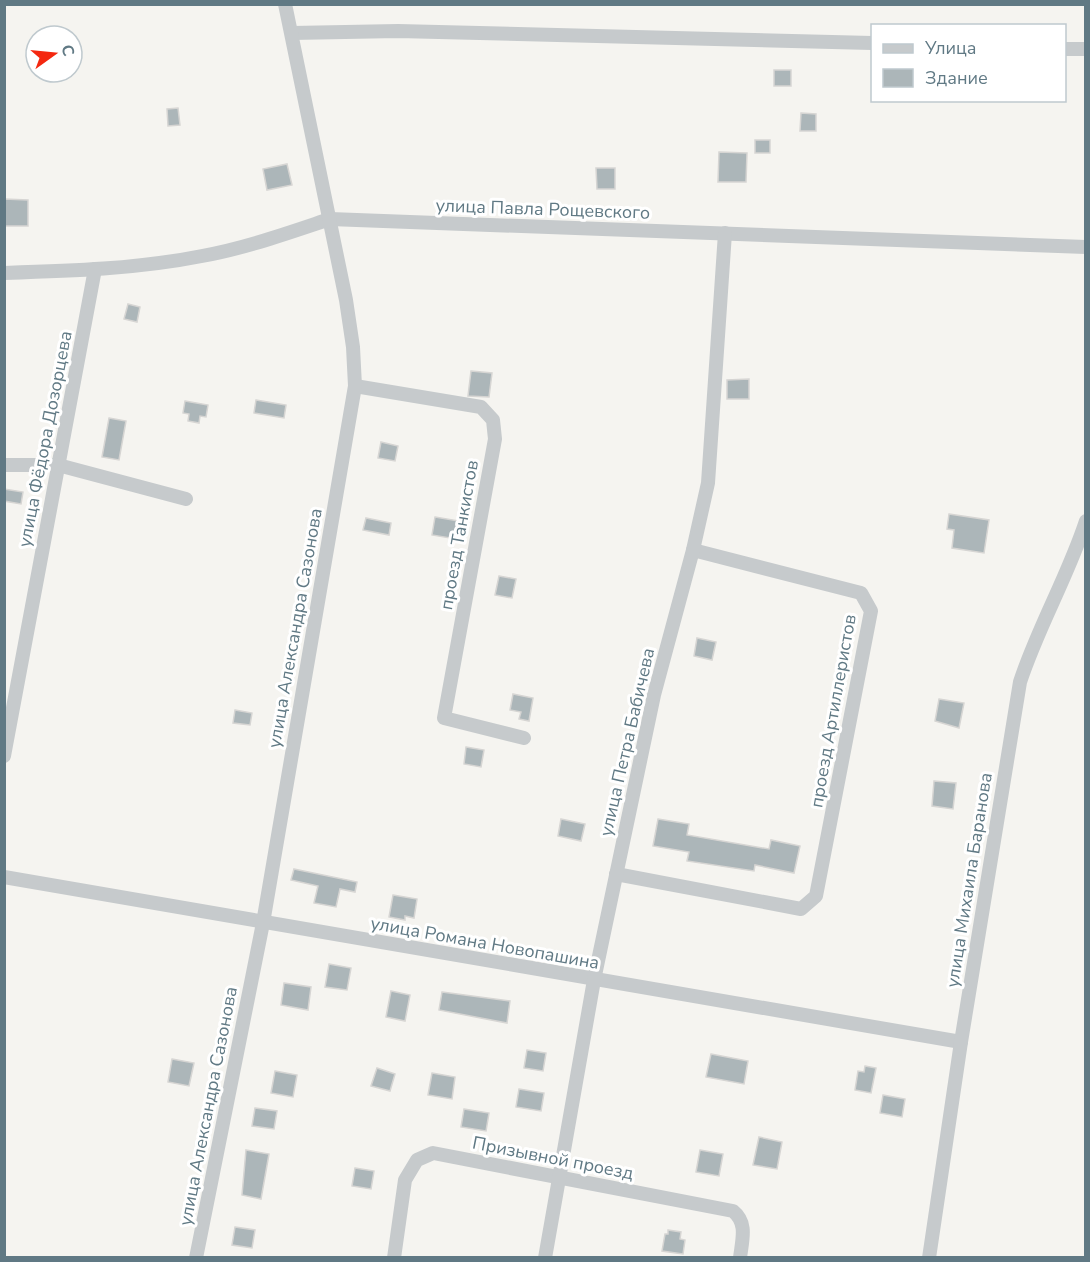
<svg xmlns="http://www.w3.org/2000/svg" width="1090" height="1262" font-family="'Nunito Sans',sans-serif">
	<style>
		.building { fill: #acb6b9; stroke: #d6d5d3; stroke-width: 1.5 }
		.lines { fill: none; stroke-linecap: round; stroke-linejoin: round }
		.minor { stroke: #c6cacc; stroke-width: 14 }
		.labels { text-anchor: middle; stroke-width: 6; stroke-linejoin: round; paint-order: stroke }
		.street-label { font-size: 18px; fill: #607984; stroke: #fff }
	</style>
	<rect width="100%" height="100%" fill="#f5f4f0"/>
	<g class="building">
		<rect x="774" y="70" width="17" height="16"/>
		<path d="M178,108L180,125L168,126L167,109Z"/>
		<path d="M801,113L816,114V131H800Z"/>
		<rect x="755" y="140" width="15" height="13"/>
		<path d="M719,152L747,153L746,182H718Z"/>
		<path d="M287,164L292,185L267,190L263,169Z"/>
		<path d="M596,168H615V189H597Z"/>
		<path d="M4,199L28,200V226H4Z"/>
		<path d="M128,304L140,307L137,322L124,319Z"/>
		<path d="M471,371L492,373L489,397L468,396Z"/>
		<path d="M749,379V399H727V380Z"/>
		<path d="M256,400L286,405L284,418L254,413Z"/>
		<path d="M185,401L208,405L206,417L200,416L199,423L188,421L189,414L183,413Z"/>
		<path d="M109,418L126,421L119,460L102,457Z"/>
		<path d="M381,442L398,446L395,461L378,458Z"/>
		<path d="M4,489L23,492L21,504L4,501Z"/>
		<path d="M949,514L989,520L984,553L952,548L954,530L947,529Z"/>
		<path d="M435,517L459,521L456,539L432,535Z"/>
		<path d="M366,518L391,523L389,535L363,530Z"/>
		<path d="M499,576L516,579L512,598L495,595Z"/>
		<path d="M697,638L716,642L712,660L694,656Z"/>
		<path d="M513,694L533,698L529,721L519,719L521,712L510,710Z"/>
		<path d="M939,699L964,703L959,728L935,721Z"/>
		<path d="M235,710L252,713L250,725L233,723Z"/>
		<path d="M466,747L484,750L481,767L464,764Z"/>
		<path d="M934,781L956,783L953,809L932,806Z"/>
		<path d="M561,819L585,824L581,841L558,836Z"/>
		<path d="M658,819L689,824L687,835L769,849L771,840L800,846L794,873L755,865L754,871L687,861L689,852L653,846Z"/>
		<path d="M294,869L357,882L355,892L340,889L336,907L314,903L318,886L291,880Z"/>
		<path d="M393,895L417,899L414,918L405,916V920L389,917Z"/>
		<path d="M329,964L351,968L347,990L325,987Z"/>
		<path d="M284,983L311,987L308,1010L281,1005Z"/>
		<path d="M391,991L410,995L405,1021L386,1017Z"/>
		<path d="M442,992L510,1001L507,1023L439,1010Z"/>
		<path d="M527,1050L546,1053L543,1071L524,1068Z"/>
		<path d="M711,1054L748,1061L744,1084L706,1077Z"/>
		<path d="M172,1059L194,1063L189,1086L168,1082Z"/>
		<path d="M865,1066L876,1068L871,1093L855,1090L858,1071L864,1072Z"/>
		<path d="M377,1068L395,1074L390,1091L371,1086Z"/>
		<path d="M275,1071L297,1075L293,1097L271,1093Z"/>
		<path d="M432,1073L455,1077L452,1099L428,1095Z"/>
		<path d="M519,1089L544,1093L541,1111L516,1107Z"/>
		<path d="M883,1095L905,1099L902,1117L880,1113Z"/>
		<path d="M255,1108L277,1111L274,1129L252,1126Z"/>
		<path d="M464,1109L489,1113L486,1131L461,1127Z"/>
		<path d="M759,1137L782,1142L777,1169L753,1165Z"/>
		<path d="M246,1150L269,1154L261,1199L242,1195Z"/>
		<path d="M700,1150L723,1154L719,1176L696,1172Z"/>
		<path d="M355,1168L374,1171L371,1189L352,1186Z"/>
		<path d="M235,1227L255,1230L252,1248L232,1245Z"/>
		<path d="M668,1230L681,1232L680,1239L685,1240L683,1254L662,1251L665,1234H668Z"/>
	</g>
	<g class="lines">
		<g class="minor">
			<path d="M292,33L398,31L872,43"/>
			<path d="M1064,49H1086"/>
			<path d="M4,273C70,271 137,269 202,256C246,248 288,233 330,219L1086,247"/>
			<path d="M355,386L481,407L493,420L495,439L444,718L524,738"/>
			<path d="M4,465H58L186,499"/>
			<path d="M4,756L95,269"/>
			<path d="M616,874L801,909L816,896L871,611L861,593L693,550"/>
			<path d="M4,877L961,1042"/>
			<path d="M196,1258L263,923L355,386L353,347L346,300L285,4"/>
			<path d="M394,1258L405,1180L417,1160L433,1153L733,1211C748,1223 742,1240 740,1258"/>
			<path d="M545,1258L594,980L654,695L693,550L708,483L725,233"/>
			<path d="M929,1258L961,1042L1020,682C1038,627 1068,576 1086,521"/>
		</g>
	</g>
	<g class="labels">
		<g class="street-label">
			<text transform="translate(543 209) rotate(2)" y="6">улица Павла Рощевского</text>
			<text transform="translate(45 439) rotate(-79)" y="6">улица Фёдора Дозорцева</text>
			<text transform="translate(459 535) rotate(-80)" y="6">проезд Танкистов</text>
			<text transform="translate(295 628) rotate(-80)" y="6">улица Александра Сазонова</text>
			<text transform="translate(833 711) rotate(-80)" y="6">проезд Артиллеристов</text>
			<text transform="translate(627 742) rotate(-77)" y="6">улица Петра Бабичева</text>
			<text transform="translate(969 880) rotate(-81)" y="6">улица Михаила Баранова</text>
			<text transform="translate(485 943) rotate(10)" y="6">улица Романа Новопашина</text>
			<text transform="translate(208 1106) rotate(-79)" y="6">улица Александра Сазонова</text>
			<text transform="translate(553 1158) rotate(11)" y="6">Призывной проезд</text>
		</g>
	</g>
	<rect width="1090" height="1262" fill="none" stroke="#607984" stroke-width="12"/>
	<rect x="871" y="24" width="195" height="78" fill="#ffffff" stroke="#bfc9ce" stroke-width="1.5"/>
	<rect x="883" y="44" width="30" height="9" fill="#c6cacc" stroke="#bfc9ce" stroke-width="1.5"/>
	<text x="925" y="54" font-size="18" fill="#607984">Улица</text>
	<rect x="883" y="69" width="30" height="18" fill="#acb6b9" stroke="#bfc9ce" stroke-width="1.5"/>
	<text x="925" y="84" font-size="18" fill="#607984">Здание</text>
	<g transform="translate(54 54) rotate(75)"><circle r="28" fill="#ffffff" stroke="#bfc9ce" stroke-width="1.5"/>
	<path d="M0-4.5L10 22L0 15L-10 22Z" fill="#f42810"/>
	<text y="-9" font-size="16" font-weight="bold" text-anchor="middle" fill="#607984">С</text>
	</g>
</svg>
